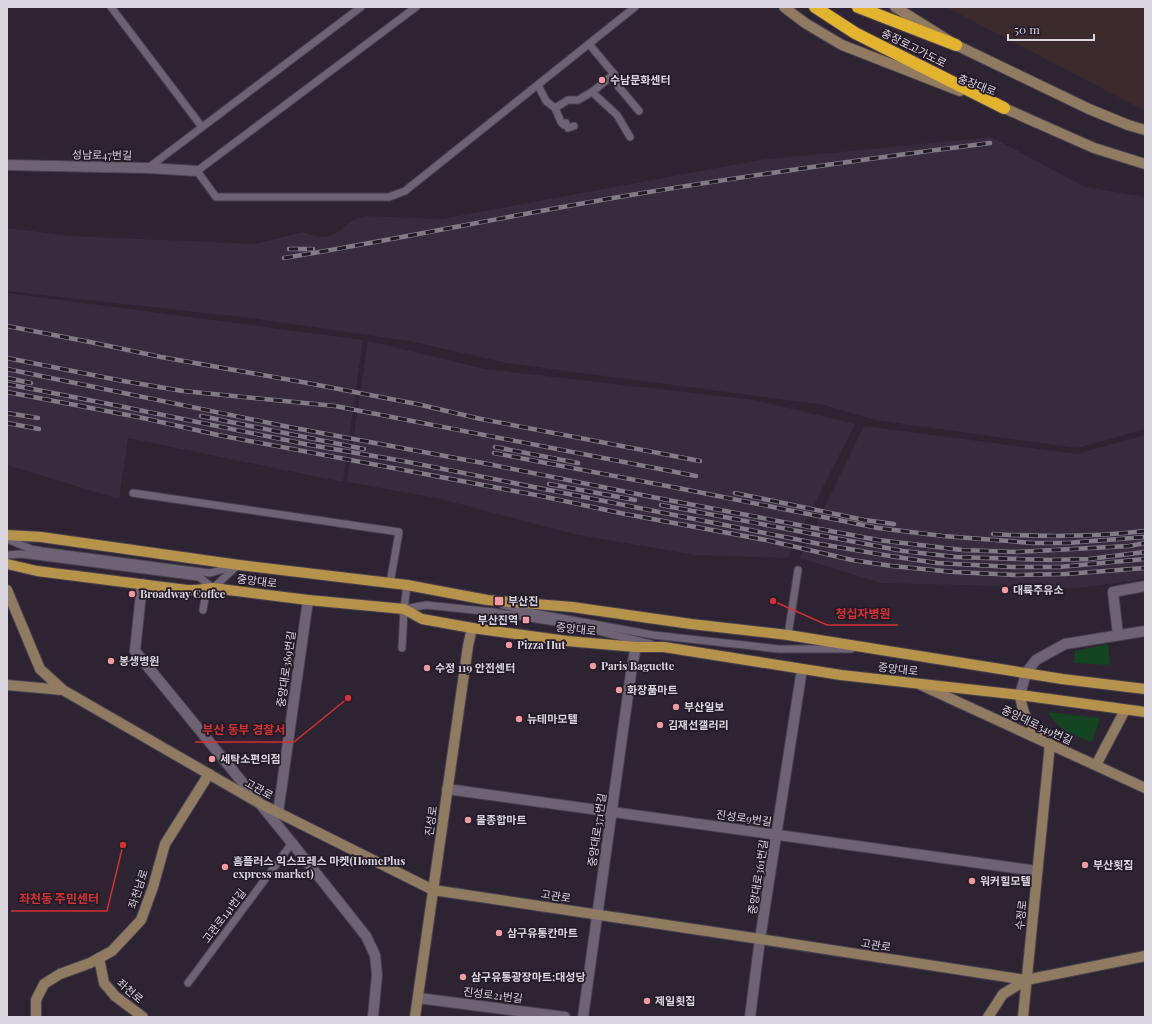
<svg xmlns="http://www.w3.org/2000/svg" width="1152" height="1024" font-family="'Playfair Display','Noto Sans KR',serif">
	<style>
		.commercial { fill: #3c292c }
		.built { fill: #382b40 }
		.green { fill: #124520 }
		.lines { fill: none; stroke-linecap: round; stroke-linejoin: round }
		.lane-casing { stroke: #49414e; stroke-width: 9 }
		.street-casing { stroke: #49414e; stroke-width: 12 }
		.secondary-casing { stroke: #49414e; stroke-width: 12 }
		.primary-casing { stroke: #49414e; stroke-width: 12 }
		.highway-casing { stroke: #49414e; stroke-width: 14 }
		.lane { stroke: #6e6375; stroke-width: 7 }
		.street { stroke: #6e6375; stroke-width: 10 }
		.secondary { stroke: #917b60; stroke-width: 10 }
		.primary { stroke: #b5934a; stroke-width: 10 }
		.highway { stroke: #e4b32e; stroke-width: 12 }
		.rail-casing { stroke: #837b89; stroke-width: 4.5 }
		.rail { stroke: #231a28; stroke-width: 3; stroke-dasharray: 9; stroke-linecap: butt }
		.poi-dot { fill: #f49aa0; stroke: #231a28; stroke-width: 1.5 }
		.labels { text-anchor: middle; stroke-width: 3.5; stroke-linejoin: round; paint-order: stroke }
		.street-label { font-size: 11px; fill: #dcd6e1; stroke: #231a28 }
		.poi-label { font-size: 11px; font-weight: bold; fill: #dcd6e1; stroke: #231a28; text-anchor: start }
		.leader { fill: none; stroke: #d63131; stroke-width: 1.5 }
		.callout-dot { fill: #d63131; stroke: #231a28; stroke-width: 1.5 }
		.callout-label { font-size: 12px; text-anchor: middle; font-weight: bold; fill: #d63131; stroke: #231a28; stroke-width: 3.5; stroke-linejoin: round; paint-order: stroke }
	</style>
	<rect width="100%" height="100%" fill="#2d2333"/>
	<path class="commercial" d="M946,7H1145V111Z"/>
	<g class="built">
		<path d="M991,137L1085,187L1145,197V429L1077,448L875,420L825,405L507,363L409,341L250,318L7,291V228L72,236L255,244L303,232L314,236L323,237L332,235L340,231L346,225L358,218L364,216L442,219L760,160Z"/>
		<path d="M7,293L363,340L343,482L128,438L119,499L7,465Z"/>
		<path d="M368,341L485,369L755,400L855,424L787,558L695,555L574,534L437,498L347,482Z"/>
		<path d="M864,426L1077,454L1145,435V579L1077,588L881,583L800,558Z"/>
	</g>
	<g class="green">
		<path d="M1108,644L1110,665L1074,663L1075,651Z"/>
		<path d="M1048,712L1100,718L1092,742C1071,734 1060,732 1048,712Z"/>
	</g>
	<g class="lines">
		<defs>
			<g id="lane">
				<path d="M111,7L202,127"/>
				<path d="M416,7L197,171L216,197H389L405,191L635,7"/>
				<path d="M589,44L614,74L618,86L639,111"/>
				<path d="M538,85L546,101L555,108L561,122L564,125L566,123L568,128L574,126"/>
				<path d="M592,92L617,115L630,137"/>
				<path d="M555,108L568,100H578L592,92L614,74"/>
				<path d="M148,168L361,7"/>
				<path d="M133,493L399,532L390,583"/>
				<path d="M7,539L31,549L42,551L210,573L235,566"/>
				<path d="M7,555L21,554L199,577L213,588"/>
				<path d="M503,605L528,612L653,635L779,649H851"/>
				<path d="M404,609L426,605L493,612L562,623"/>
				<path d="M203,610L205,598L213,588L237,566"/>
				<path d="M578,626L651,644"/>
				<path d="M788,635L798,570"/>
				<path d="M402,648L404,609L407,585"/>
				<path d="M188,983L292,843"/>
			</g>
			<g id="street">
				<path d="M7,165L148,168L197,171"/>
				<path d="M142,584L135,651L292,843L366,936L375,955L377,975L373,1017"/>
				<path d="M1118,635L1113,592L1145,586"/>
				<path d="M1020,695L1026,673L1036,660L1065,644L1145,631"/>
				<path d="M447,789L1037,871"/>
				<path d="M278,813L308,600"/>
				<path d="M418,998L565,1017"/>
				<path d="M583,1017L632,666L636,647"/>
				<path d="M750,1017L760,939L802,669"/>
			</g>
			<g id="secondary">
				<path d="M784,7L805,23L842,45L960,91"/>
				<path d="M895,7L956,45L1089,109L1128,125L1145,130"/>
				<path d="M997,105L1094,148L1145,164"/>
				<path d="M7,590L40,669L63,690"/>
				<path d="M7,685L63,690L259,803L433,890L760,939L1026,980L1145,956"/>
				<path d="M921,685L1145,788"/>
				<path d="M1020,695C1022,712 1029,727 1042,738"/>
				<path d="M1096,765L1125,710"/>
				<path d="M99,958L104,983L115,996L143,1017"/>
				<path d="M36,1017V1000L44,984L60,974L90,963L112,951L141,920L153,887L165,844L209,774"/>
				<path d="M415,1017L468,646L472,628"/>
				<path d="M988,1017L1003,994L1026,980"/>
				<path d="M1023,1017L1050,744"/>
			</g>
			<g id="primary">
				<path d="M7,535L41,537L239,565L407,585L487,600L572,607L691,624L788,635L1062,679L1145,689"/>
				<path d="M7,564L37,571L187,590H196L213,588L308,600L404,609L422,619L472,628L567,641L636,647H664L841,675L1020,695L1145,712"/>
			</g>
			<g id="highway">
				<path d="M815,7L855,33L1004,108"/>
				<path d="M858,7L956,45"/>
			</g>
		</defs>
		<use href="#lane" class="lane-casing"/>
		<use href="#street" class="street-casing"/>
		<use href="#secondary" class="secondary-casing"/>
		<use href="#primary" class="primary-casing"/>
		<use href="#highway" class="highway-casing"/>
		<use href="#lane" class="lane"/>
		<use href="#street" class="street"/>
		<use href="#secondary" class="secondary"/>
		<use href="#primary" class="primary"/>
		<use href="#highway" class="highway"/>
		<defs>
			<g id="rail">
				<path d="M289,249H313"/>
				<path d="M284,258C394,240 503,217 613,198C738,177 864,159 990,143"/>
				<path d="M7,326L90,342L161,357L302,382L417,404L481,419L700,461"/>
				<path d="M7,358L123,381L183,391L335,406L696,476"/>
				<path d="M7,369L289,427L488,464L652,497L878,540L962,550L1016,552L1129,546L1145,543"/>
				<path d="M7,378L31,383"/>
				<path d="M7,384L119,406L310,445L403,461L820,544L890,556L937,563L1012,567H1059L1145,559"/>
				<path d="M7,392L143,418L218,435L541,496L625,514L766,540L852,560L892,566L954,572L1016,575L1065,574L1145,568"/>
				<path d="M7,413L38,418"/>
				<path d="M201,416L364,449"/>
				<path d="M7,423L39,429"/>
				<path d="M495,447L578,463"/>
				<path d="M494,453L688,490L878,528L943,536L1033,543H1067L1145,537"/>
				<path d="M549,484L635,500"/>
				<path d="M735,493L864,520L894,524"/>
				<path d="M661,505L903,551L956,557L1050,560L1089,559L1145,552"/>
				<path d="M993,534C1044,537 1094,537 1145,531"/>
			</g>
		</defs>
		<use href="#rail" class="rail-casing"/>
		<use href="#rail" class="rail"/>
	</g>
	<g class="poi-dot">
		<circle cx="602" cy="80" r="4"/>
		<circle cx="1005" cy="590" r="4"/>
		<circle cx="132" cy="594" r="4"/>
		<rect x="494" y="596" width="10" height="10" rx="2"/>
		<rect x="522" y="616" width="8" height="8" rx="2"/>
		<circle cx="509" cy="645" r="4"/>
		<circle cx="111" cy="661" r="4"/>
		<circle cx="593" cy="666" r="4"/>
		<circle cx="427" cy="668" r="4"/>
		<circle cx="619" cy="690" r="4"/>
		<circle cx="676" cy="707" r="4"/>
		<circle cx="519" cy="719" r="4"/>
		<circle cx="660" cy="725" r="4"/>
		<circle cx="212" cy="759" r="4"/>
		<circle cx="468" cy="820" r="4"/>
		<circle cx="1085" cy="865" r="4"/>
		<circle cx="225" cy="867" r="4"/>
		<circle cx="972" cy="881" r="4"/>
		<circle cx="499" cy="933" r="4"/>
		<circle cx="463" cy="977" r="4"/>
		<circle cx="647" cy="1001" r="4"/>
	</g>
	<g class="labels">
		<g class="street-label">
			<text transform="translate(914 48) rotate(27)" y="4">충장로고가도로</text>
			<text transform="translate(977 85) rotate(21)" y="4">충장대로</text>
			<text transform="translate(102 155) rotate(1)" y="4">성남로47번길</text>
			<text transform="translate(257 581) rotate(7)" y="4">중앙대로</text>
			<text transform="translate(576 629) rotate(6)" y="4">중앙대로</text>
			<text transform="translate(286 669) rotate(-82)" y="4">중앙대로389번길</text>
			<text transform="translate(898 669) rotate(6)" y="4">중앙대로</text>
			<text transform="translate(1037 725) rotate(25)" y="4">중앙대로349번길</text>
			<text transform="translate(259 789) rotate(29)" y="4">고관로</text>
			<text transform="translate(744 818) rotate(8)" y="4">진성로9번길</text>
			<text transform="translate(431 821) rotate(-82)" y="4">진성로</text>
			<text transform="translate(597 830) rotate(-82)" y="4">중앙대로371번길</text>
			<text transform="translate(758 877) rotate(-81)" y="4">중앙대로361번길</text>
			<text transform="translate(138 889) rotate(-72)" y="4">좌천남로</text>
			<text transform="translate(556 896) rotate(9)" y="4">고관로</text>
			<text transform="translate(1021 915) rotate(-84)" y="4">수정로</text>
			<text transform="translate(224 916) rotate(-53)" y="4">고관로141번길</text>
			<text transform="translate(876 945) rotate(9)" y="4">고관로</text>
			<text transform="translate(130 991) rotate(41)" y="4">좌천로</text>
			<text transform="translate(493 995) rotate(7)" y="4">진성로21번길</text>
		</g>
		<g class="poi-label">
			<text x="610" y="84">수남문화센터</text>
			<text x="1013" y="594">대륙주유소</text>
			<text x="140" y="598">Broadway Coffee</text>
			<text x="508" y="605">부산진</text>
			<text x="518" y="624" text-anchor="end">부산진역</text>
			<text x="517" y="649">Pizza Hut</text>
			<text x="119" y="665">봉생병원</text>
			<text x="601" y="670">Paris Baguette</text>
			<text x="435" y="672">수정 119 안전센터</text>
			<text x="627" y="694">화장품마트</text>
			<text x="684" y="711">부산일보</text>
			<text x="527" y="723">뉴테마모텔</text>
			<text x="668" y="729">김재선갤러리</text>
			<text x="220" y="763">세탁소편의점</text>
			<text x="476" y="824">몰종합마트</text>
			<text x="233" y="865">홈플러스 익스프레스 마켓(HomePlus<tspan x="233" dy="13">express market)</tspan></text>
			<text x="1093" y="869">부산횟집</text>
			<text x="980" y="885">워커힐모텔</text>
			<text x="507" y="937">삼구유통칸마트</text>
			<text x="471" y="981">삼구유통광장마트;대성당</text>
			<text x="655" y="1005">제일횟집</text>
		</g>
	</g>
	<path class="leader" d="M773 601L827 625H898M348 698L294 742H195M123 845L107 911H11"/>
	<g class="callout-dot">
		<circle cx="773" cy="601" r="4"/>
		<circle cx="348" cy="698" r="4"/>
		<circle cx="123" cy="845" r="4"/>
	</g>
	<g class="callout-label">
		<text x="863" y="618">청십자병원</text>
		<text x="244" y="734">부산 동부 경찰서</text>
		<text x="59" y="903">좌천동 주민센터</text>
	</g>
	<rect width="1152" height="1024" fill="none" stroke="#dcd6e1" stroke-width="16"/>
	<path d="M1008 34v6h86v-6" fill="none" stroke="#dcd6e1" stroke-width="2"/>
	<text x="1014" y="34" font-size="12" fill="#dcd6e1" stroke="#231a28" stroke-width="3" paint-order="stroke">50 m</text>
</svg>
